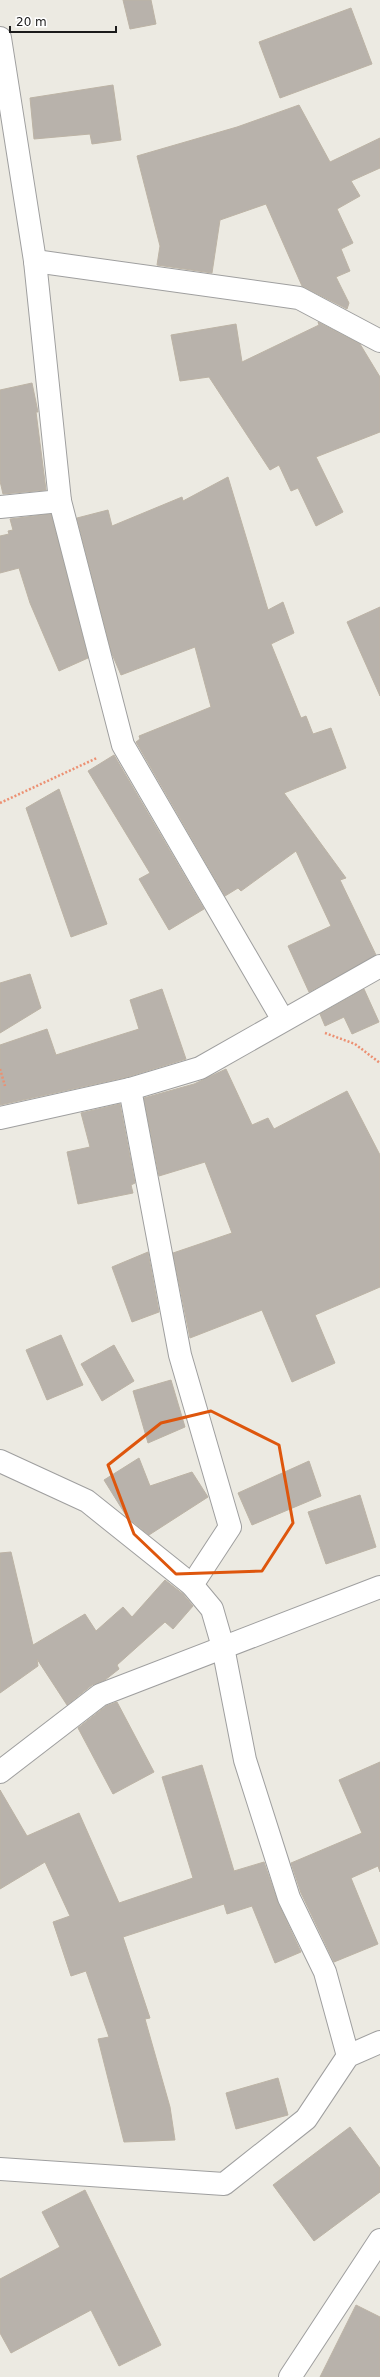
<svg xmlns="http://www.w3.org/2000/svg" width="380" height="2377" font-family="'DejaVu Sans',sans-serif">
	<style>
		.building { fill: #b8b2ab; stroke: #bcb3a5 }
		.lines { fill: none; stroke-linecap: round; stroke-linejoin: round }
		.minor-casing { stroke: #9f9f9f; stroke-width: 24 }
		.path { stroke: #ec9072; stroke-width: 2.5; stroke-dasharray: 2 2; stroke-linecap: butt }
		.minor { stroke: #fff; stroke-width: 22 }
		.marked { fill: none; stroke: #de560d; stroke-width: 3; stroke-linejoin: round }
	</style>
	<rect width="100%" height="100%" fill="#eceae2"/>
	<g class="building">
		<path d="M123,0H151L156,24L130,29Z"/>
		<path d="M351,8L372,64L280,98L259,42Z"/>
		<path d="M113,85L121,140L92,144L90,134L34,139L30,98Z"/>
		<path d="M299,105L330,162L380,138V168L351,181L360,196L337,209L353,243L341,249L350,271L336,277L349,303L347,309L302,286L266,204L220,220L212,273L157,265L160,246L137,156L237,127Z"/>
		<path d="M318,322L360,344L380,377V432L316,457L343,512L316,526L298,488L291,491L279,465L270,470L209,377L180,381L171,335L236,324L242,362L319,325Z"/>
		<path d="M32,383L38,412H36L46,490L3,494L0,481V390Z"/>
		<path d="M228,477L268,610L283,602L294,633L271,644L301,718L306,716L313,734L331,728L346,768L284,793L346,878L340,880L376,955L309,992L288,946L331,926L296,851L241,891L238,888L225,896L136,742L140,739L139,736L211,707L195,647L121,675L112,654L77,518L108,510L112,526L182,497L183,501Z"/>
		<path d="M51,514L88,658L59,671L30,603L19,568L0,573V536L9,534L8,531L13,530L10,519Z"/>
		<path d="M380,607V696L347,622Z"/>
		<path d="M114,755L204,909L169,930L139,879L150,873L88,771Z"/>
		<path d="M59,789L107,924L71,937L26,808Z"/>
		<path d="M30,974L41,1008L0,1033V983Z"/>
		<path d="M162,989L186,1059L127,1077L0,1105V1045L47,1029L56,1055L139,1029L130,1000Z"/>
		<path d="M364,989L379,1022L352,1034L344,1017L325,1026L320,1014Z"/>
		<path d="M226,1069L252,1125L268,1118L274,1129L347,1091L380,1155V1287L315,1315L335,1363L292,1382L262,1310L190,1338L173,1253L232,1233L205,1162L159,1176L144,1098L194,1084Z"/>
		<path d="M120,1104L135,1183L131,1185L133,1193L78,1204L67,1152L90,1147L81,1113Z"/>
		<path d="M148,1252L159,1312L132,1322L112,1267Z"/>
		<path d="M61,1335L83,1385L47,1400L26,1350Z"/>
		<path d="M114,1345L134,1381L102,1401L81,1364Z"/>
		<path d="M171,1380L185,1427L148,1443L133,1391Z"/>
		<path d="M139,1458L150,1486L192,1472L208,1497L149,1535L127,1517L104,1480Z"/>
		<path d="M309,1461L321,1496L252,1525L238,1493Z"/>
		<path d="M360,1495L376,1547L326,1564L308,1512Z"/>
		<path d="M11,1552L33,1645L85,1614L96,1631L123,1607L132,1617L165,1580L183,1594L193,1606L173,1629L165,1622L117,1665L119,1669L105,1680L92,1685L67,1705L37,1659L38,1666L0,1693V1553Z"/>
		<path d="M117,1702L154,1772L113,1794L78,1728L106,1706Z"/>
		<path d="M380,1762V1872L378,1866L351,1878L378,1944L334,1962L301,1893L291,1863L362,1833L339,1780Z"/>
		<path d="M202,1765L234,1871L264,1862L278,1903L301,1952L275,1963L252,1906L227,1914L224,1904L123,1937L150,2018L145,2019L170,2107L175,2140L124,2142L98,2039L109,2037L86,1971L71,1976L53,1922L70,1916L45,1862L0,1889V1790L27,1836L79,1813L119,1903L193,1878L162,1777Z"/>
		<path d="M278,2078L288,2115L236,2129L226,2093Z"/>
		<path d="M350,2127L380,2168V2192L314,2241L273,2185Z"/>
		<path d="M85,2190L161,2345L119,2366L91,2310L11,2353L0,2333V2279L60,2247L42,2212Z"/>
		<path d="M356,2305L380,2317V2377H320Z"/>
	</g>
	<g class="lines">
		<defs>
			<g id="minor">
				<path d="M0,38L35,261L60,501L123,745L283,1020"/>
				<path d="M35,261L299,298L380,341"/>
				<path d="M0,507L60,501"/>
				<path d="M130,1089L180,1355L230,1527L192,1585"/>
				<path d="M0,1118L130,1089L200,1068L380,966"/>
				<path d="M0,1461L87,1501L192,1585L212,1609L223,1647L245,1760L289,1898L325,1972L348,2056"/>
				<path d="M0,1772L100,1695L380,1587"/>
				<path d="M0,2169L224,2184L306,2119L348,2056L380,2042"/>
				<path d="M290,2377L380,2240"/>
			</g>
		</defs>
		<use href="#minor" class="minor-casing"/>
		<g class="path">
			<path d="M0,803L97,758"/>
			<path d="M325,1033L355,1044L380,1063"/>
			<path d="M0,1069L5,1086"/>
		</g>
		<use href="#minor" class="minor"/>
	</g>
	<path class="marked" d="M211,1411L279,1445L293,1523L262,1571L176,1574L134,1534L108,1465L161,1423Z"/>
	<path d="M10 26v6h106v-6" fill="none" stroke="#1b1b1b" stroke-width="2"/>
	<text x="16" y="26" font-size="12" fill="#1b1b1b" stroke="#ffffff" stroke-width="3" paint-order="stroke">20 m</text>
</svg>
